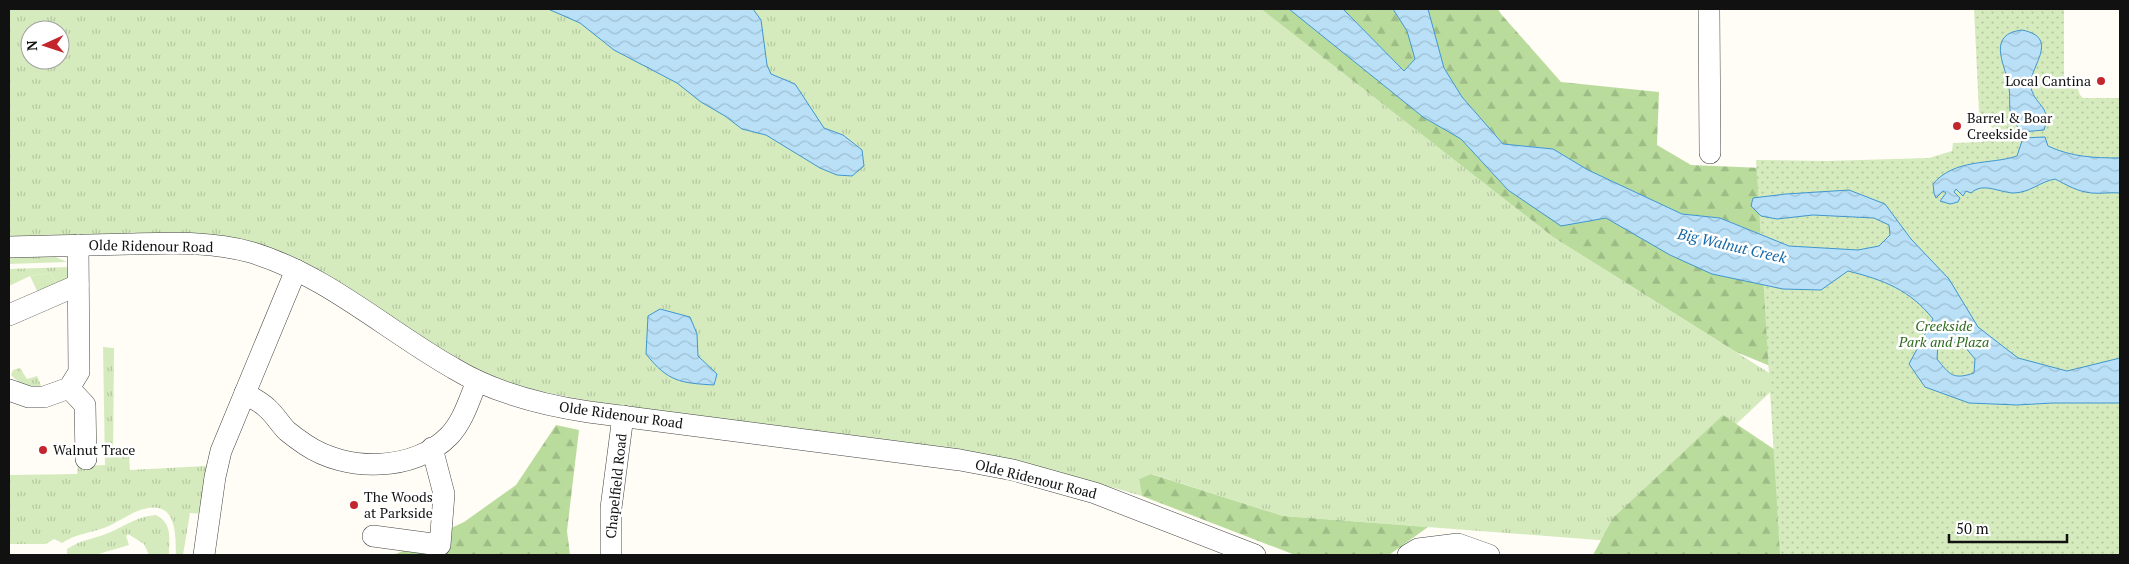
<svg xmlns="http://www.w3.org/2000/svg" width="2129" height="564" font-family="'PT Serif',serif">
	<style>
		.grass { fill: url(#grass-tufts); fill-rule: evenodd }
		.forest { fill: url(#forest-firs) }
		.park { fill: url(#park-dots) }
		.garden { fill: #d5ebbd }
		.water { fill: url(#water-waves); stroke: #3f96cf; fill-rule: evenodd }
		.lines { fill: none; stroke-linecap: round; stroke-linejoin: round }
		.minor-casing { stroke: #444; stroke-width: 22 }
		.minor { stroke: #fff; stroke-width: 21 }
		.poi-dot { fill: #c4262e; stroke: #fff; stroke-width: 2 }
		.labels { text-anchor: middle; stroke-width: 5; stroke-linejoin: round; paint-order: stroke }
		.poi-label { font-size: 14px; fill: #111; stroke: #fff; text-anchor: start }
		.street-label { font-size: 14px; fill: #111; stroke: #fff }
		.park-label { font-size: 14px; font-style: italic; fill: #2f6b1f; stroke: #fff }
		.water-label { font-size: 15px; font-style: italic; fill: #1768a6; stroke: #fff }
	</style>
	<defs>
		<pattern id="grass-tufts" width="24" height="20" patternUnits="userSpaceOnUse" patternTransform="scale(1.25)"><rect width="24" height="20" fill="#d5ebbd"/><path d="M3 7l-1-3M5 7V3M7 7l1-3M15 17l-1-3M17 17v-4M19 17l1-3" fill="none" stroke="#b6c8a1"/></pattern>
		<pattern id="forest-firs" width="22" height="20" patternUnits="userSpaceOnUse" patternTransform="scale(1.25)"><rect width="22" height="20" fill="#b9dc9c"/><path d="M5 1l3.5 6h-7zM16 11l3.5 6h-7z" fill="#9ebc85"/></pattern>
		<pattern id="park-dots" width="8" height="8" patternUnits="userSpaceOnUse" patternTransform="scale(1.25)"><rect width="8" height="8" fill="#d5ebbd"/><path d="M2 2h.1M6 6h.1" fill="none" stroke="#b6c8a1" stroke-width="1.8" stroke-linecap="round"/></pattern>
		<pattern id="water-waves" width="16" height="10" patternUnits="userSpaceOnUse" patternTransform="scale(1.25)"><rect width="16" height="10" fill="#b9e0f7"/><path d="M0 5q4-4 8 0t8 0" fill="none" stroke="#9ebfd3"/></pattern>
	</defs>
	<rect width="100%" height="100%" fill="#fffdf5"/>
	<g class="grass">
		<path d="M9,9H1261L1553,237L1782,381L1612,541L1283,516L1152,474L1139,479L1142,496L1041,467L616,406L518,387L440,354L257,244L9,240ZM30,30H60V60H30Z"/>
		<path d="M51,255L67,262L9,264V257Z"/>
		<path d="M70,267V279L57,284L50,273L30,276L9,286V269Z"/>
		<path d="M103,347L114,348L113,456H129L130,470L206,466L211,450L205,514L190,513L183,555H176C176,524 173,495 133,513C125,517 117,522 109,526C93,533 77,533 62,543L54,539L46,544H9V475L77,474L78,466L105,465Z"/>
		<path d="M20,368L27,379L37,376L41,385L39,387C28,389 19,383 11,375L13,370Z"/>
		<path d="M156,515C173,524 169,538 169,555H149L144,544L128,534L126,536L129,545L95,555H67V549C82,539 95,539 111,532C126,525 139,516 156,515Z"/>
	</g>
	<g class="forest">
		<path d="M1261,9H1289L1423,117L1461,139L1508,190L1561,225L1606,218L1670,255L1783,289L1804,380L1736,352L1553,237Z"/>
		<path d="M1343,9H1393L1407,31L1415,59L1404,71Z"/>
		<path d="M1428,9H1498L1501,14L1561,82L1659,92L1657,145L1691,165L1905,174L1761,216L1790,246L1720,218L1682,214L1588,170L1553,149L1503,144L1462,97L1444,68Z"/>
		<path d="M1723,415L1796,464L2120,555H1593L1613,518Z"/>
		<path d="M556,425L579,430L567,531L570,555H394L464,522L516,485Z"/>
		<path d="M1151,474L1283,516L1428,527L1389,555H1295L1142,496L1139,479Z"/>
	</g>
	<path class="park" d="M1974,9H2064V77L2077,86L2080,95L2083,98H2120V555H1780L1756,160L1827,161L1929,158L1952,151L1953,143L1982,142L1996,132L1979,112Z"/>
	<path class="garden" d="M50,273L57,284L38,293L30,276Z"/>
	<g class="water">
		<path d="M548,9H753L761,20L767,65L771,74L795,84L824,128L843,135L862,150L864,166L852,176L837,175L820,168L766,135L742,129L725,116L701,102L677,83L614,50L580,23Z"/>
		<path d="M1289,9H1343L1404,71L1415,59L1407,31L1393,9H1428L1444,68L1462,97L1503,144L1553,149L1588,170L1682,214L1720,218L1789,246L1858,250L1879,246L1890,235L1889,225L1874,218L1813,215L1777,219L1761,216L1751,206L1753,198L1786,194L1849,190L1885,204L1911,239L1949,279L1978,327L2018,358L2067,371L2120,358V403H2053L2017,405L1969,403L1925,387L1909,364L1933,319C1910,290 1884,280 1848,271L1821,290L1783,289L1712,274L1670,255L1606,218L1561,226L1508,190L1461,139L1423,117ZM1954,342L1965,347L1975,359L1974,373C1953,380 1950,375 1937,359L1938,343Z"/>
		<path d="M2022,30C2063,38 2026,70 2031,88C2036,107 2052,106 2044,130L2022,132C2003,110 2013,105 2008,82C2004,63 1987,34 2022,30Z"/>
		<path d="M2045,137L2048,146C2071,157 2095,158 2120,158V193C2111,192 2101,194 2092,193C2078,192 2067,185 2055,179C2039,182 2030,193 2013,193C1998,192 1983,182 1971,193L1966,191L1963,196L1956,189L1954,192L1960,198L1958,202L1950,204L1940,201L1946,193L1943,191L1936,198L1934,193L1933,184C1955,158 1990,165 2017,156L2023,138Z"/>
		<path d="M660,309L690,317L697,334L698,356L717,374L714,385C681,383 668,382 646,354L648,316Z"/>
	</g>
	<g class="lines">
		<defs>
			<g id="minor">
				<path d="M1709,9L1710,153"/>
				<path d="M9,247C49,246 89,245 130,244C170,243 211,241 250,252C325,274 386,330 453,368C494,393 542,405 589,412L960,460L1013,470L1095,493L1255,555"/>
				<path d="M9,315L78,285"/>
				<path d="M69,388L85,405L86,459"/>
				<path d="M9,390L29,397H44L69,388L79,372L78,245"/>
				<path d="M245,393C252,398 261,402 267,408C275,415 280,424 287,431C293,436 300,441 306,445C346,472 414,472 449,436C463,422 470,398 477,381"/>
				<path d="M373,536L440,545L444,494L432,448"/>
				<path d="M204,555L215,477L221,451L296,270"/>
				<path d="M611,555V508L623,416"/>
				<path d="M1408,555L1418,549L1458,544L1489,555"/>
			</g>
		</defs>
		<use href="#minor" class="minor-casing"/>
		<use href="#minor" class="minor"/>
	</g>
	<g class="poi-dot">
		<circle cx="2101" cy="81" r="5"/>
		<circle cx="1957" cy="126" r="5"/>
		<circle cx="43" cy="450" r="5"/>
		<circle cx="354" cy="505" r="5"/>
	</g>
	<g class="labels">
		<g class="poi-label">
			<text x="2091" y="86" text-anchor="end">Local Cantina</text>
			<text x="1967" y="123">Barrel &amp; Boar<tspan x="1967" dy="16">Creekside</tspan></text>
			<text x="53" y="455">Walnut Trace</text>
			<text x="364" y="502">The Woods<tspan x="364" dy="16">at Parkside</tspan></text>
		</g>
		<g class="street-label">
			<text transform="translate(151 246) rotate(1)" y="5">Olde Ridenour Road</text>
			<text transform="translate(621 415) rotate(8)" y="5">Olde Ridenour Road</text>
			<text transform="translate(1036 479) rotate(14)" y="5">Olde Ridenour Road</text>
			<text transform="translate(616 486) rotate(-84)" y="5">Chapelfield Road</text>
		</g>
		<g class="park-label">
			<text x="1944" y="331">Creekside<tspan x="1944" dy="16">Park and Plaza</tspan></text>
		</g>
		<g class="water-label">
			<text transform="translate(1732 246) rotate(13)" y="5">Big Walnut Creek</text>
		</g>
	</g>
	<rect width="2129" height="564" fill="none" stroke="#111111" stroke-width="20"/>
	<g transform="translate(45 45) rotate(267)"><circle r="24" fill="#ffffff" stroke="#a0a0a0"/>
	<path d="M0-4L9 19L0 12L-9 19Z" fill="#c4262e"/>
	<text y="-8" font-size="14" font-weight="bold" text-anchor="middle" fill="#111111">N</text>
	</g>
	<path d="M1949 534v8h118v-8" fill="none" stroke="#111111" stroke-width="2.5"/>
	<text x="1956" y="534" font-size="15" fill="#111111" stroke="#ffffff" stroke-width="4" paint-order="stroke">50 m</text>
</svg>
